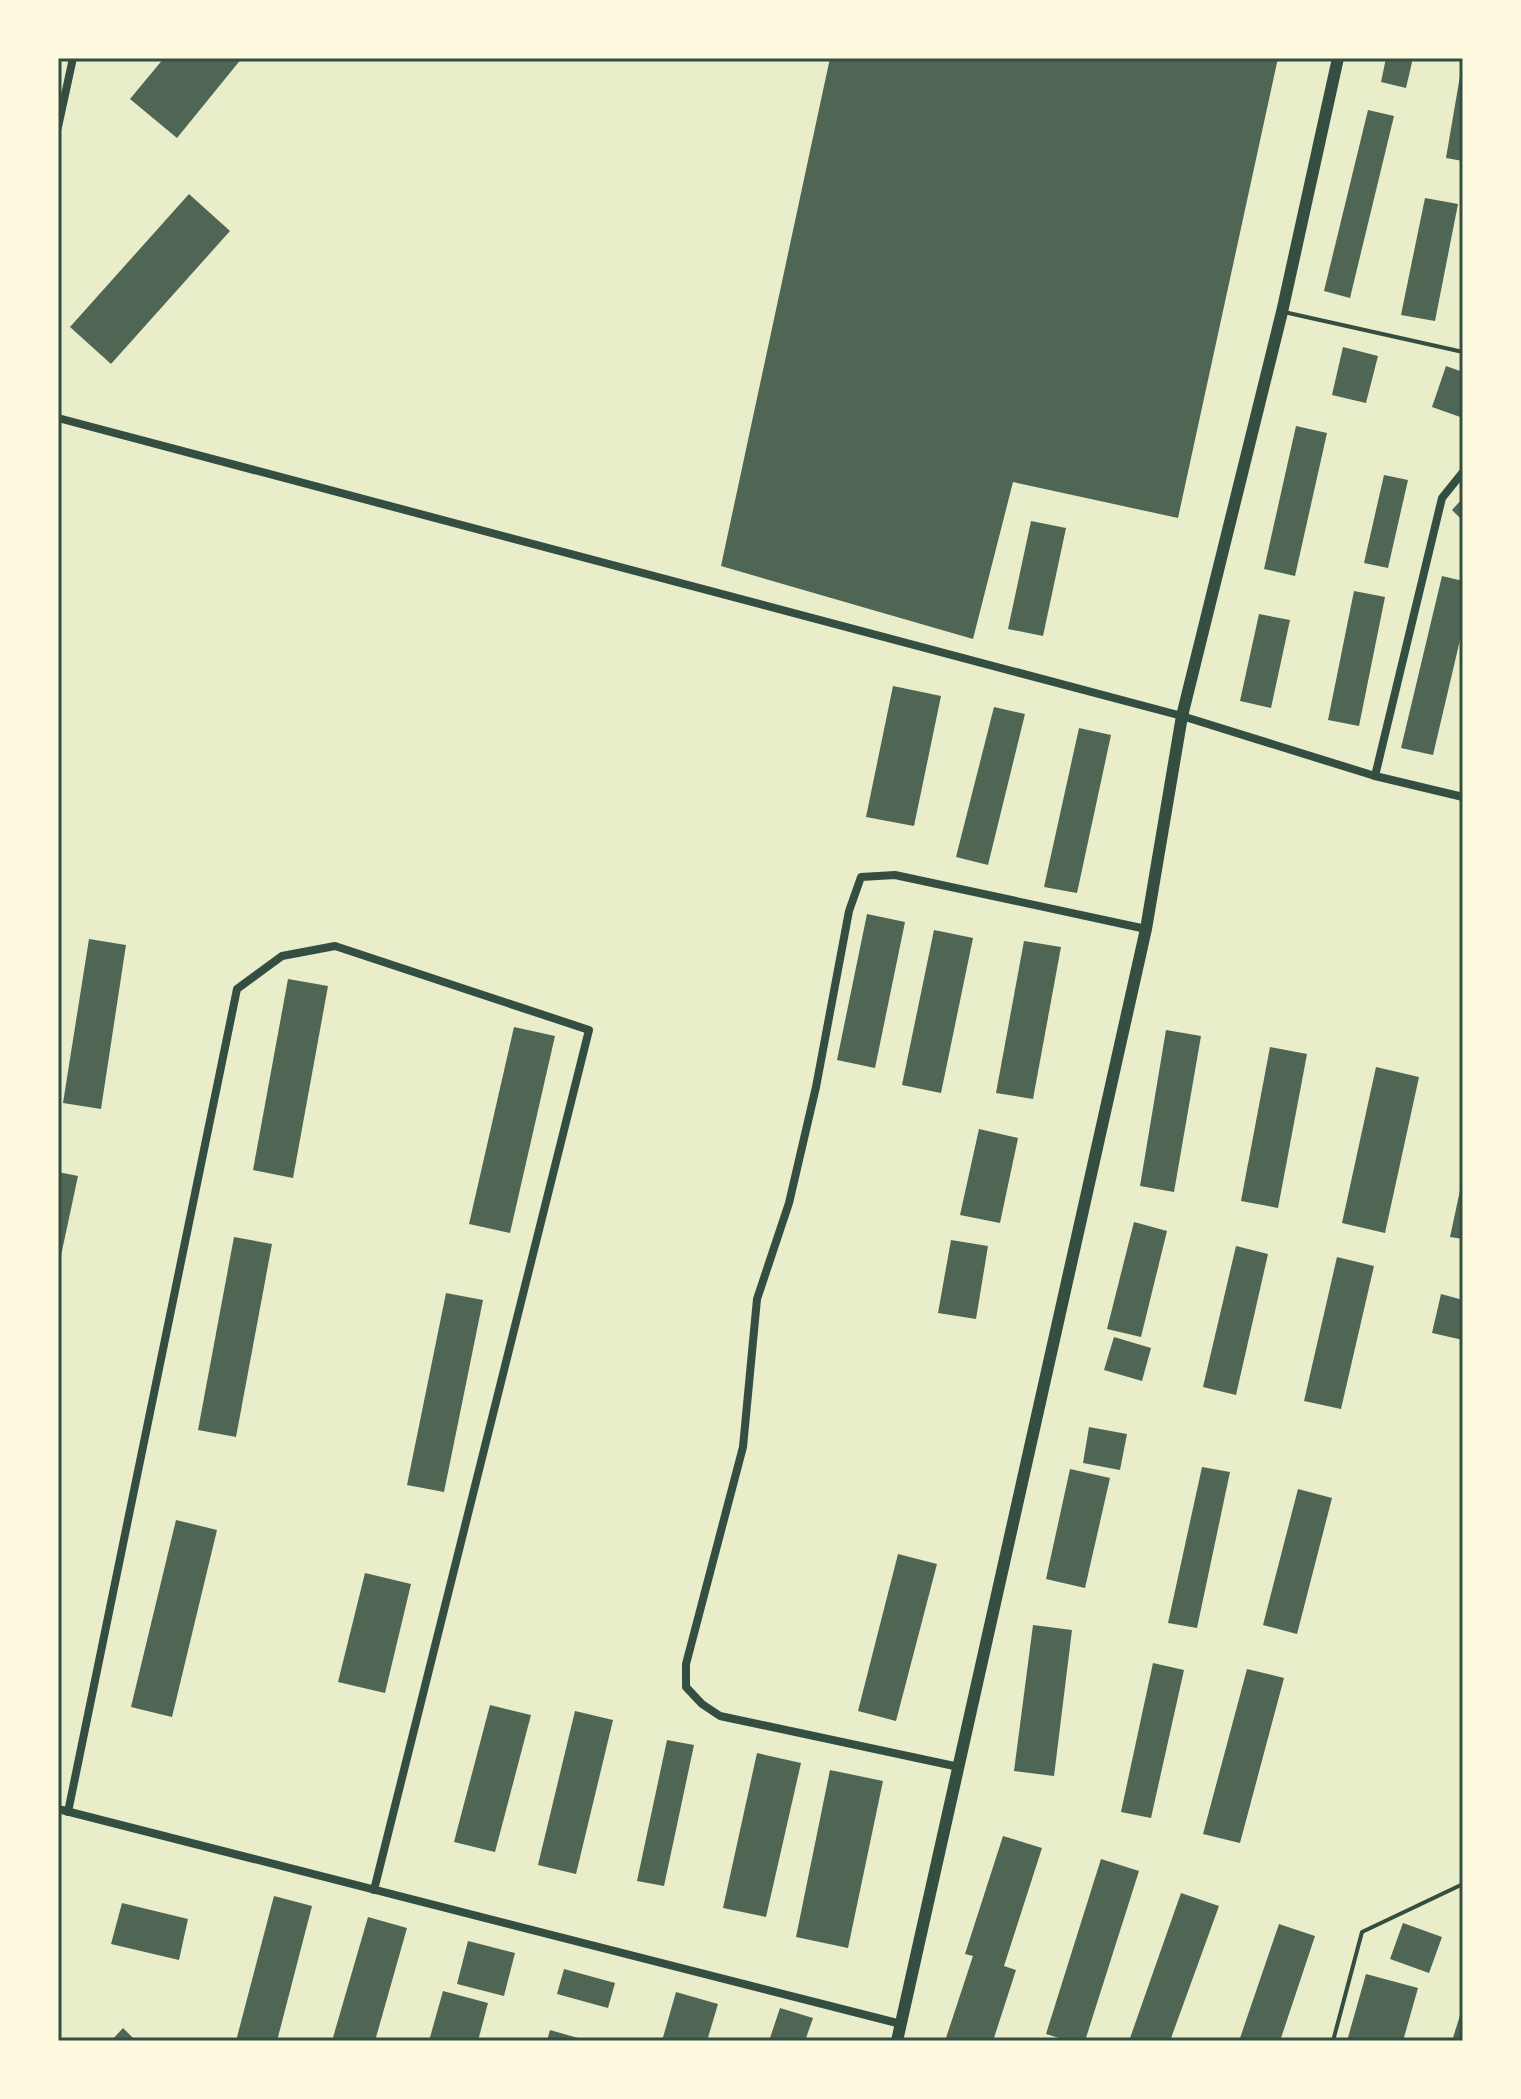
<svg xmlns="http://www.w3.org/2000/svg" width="1521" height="2099" font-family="'Roboto Condensed',sans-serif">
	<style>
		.building { fill: #4f6655 }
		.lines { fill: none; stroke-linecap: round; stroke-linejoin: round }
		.service { stroke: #344e41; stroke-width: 4 }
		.minor { stroke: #344e41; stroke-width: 8 }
		.secondary { stroke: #344e41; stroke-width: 12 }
		.neatline { fill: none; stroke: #344e41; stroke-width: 3 }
	</style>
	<rect width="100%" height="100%" fill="#e9edc9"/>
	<g class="building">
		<path d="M164,58H242L177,138L130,99Z"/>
		<path d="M830,58H1278L1178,518L1013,482L973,639L721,566Z"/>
		<path d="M1386,58H1413L1406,88L1381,82Z"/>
		<path d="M1461,70H1463V161L1446,158Z"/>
		<path d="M1368,110L1394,116L1350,298L1324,291Z"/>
		<path d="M189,194L230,231L111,364L70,327Z"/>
		<path d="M1425,198L1458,204L1435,321L1401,315Z"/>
		<path d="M1343,347L1378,356L1366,403L1332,395Z"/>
		<path d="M1446,366L1463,372V418L1432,407Z"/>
		<path d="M1296,426L1327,433L1295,576L1264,569Z"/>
		<path d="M1384,475L1408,480L1388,568L1364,563Z"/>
		<path d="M1463,498V521L1452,510Z"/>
		<path d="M1031,521L1066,528L1043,636L1008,629Z"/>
		<path d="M1442,576L1463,581V627L1433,755L1401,748Z"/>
		<path d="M1354,591L1385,597L1359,726L1328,720Z"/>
		<path d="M1259,614L1290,620L1271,708L1240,701Z"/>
		<path d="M893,686L941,696L914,826L866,817Z"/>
		<path d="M994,707L1025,714L988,865L956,857Z"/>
		<path d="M1079,728L1111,735L1077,893L1044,887Z"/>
		<path d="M867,914L905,922L875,1068L837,1060Z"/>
		<path d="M934,930L973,938L941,1093L902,1085Z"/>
		<path d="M89,939L126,945L101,1109L63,1103Z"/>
		<path d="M1024,941L1061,947L1033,1099L996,1093Z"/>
		<path d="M288,979L328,986L293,1178L253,1170Z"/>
		<path d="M514,1027L555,1036L510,1233L469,1224Z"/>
		<path d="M1166,1030L1201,1036L1174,1192L1140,1186Z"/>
		<path d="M1270,1047L1307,1054L1278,1208L1241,1201Z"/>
		<path d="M1376,1067L1419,1077L1385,1233L1342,1223Z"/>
		<path d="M979,1129L1018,1138L1000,1223L960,1215Z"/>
		<path d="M58,1172L78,1176L59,1265H58Z"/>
		<path d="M1462,1181H1463V1239L1450,1237Z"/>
		<path d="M1134,1222L1167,1231L1141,1337L1107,1329Z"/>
		<path d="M234,1237L272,1244L236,1437L198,1430Z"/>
		<path d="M951,1240L988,1246L976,1319L938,1313Z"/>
		<path d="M1236,1246L1268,1254L1236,1395L1203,1387Z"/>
		<path d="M1337,1257L1374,1266L1341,1409L1304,1401Z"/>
		<path d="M446,1293L483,1300L444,1492L407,1485Z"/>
		<path d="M1441,1294L1463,1300V1340L1432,1333Z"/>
		<path d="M1114,1337L1151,1348L1142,1381L1104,1370Z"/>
		<path d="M1089,1427L1127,1434L1120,1470L1083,1463Z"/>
		<path d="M1202,1467L1230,1472L1197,1628L1168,1623Z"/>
		<path d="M1070,1469L1110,1478L1085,1588L1046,1579Z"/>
		<path d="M1298,1489L1332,1498L1297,1634L1263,1625Z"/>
		<path d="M176,1520L217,1530L172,1717L131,1707Z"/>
		<path d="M898,1554L937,1564L896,1721L858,1711Z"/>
		<path d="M365,1573L411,1584L385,1693L338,1682Z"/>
		<path d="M1033,1625L1072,1630L1054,1776L1014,1771Z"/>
		<path d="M1153,1663L1184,1670L1151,1818L1121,1812Z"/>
		<path d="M1247,1669L1284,1678L1240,1843L1203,1834Z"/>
		<path d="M490,1705L531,1715L495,1852L454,1842Z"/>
		<path d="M575,1711L613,1720L576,1874L538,1865Z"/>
		<path d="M667,1740L694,1745L664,1886L637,1881Z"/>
		<path d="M757,1753L801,1763L766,1917L723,1908Z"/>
		<path d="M830,1770L883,1781L848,1948L796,1937Z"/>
		<path d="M1003,1836L1042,1848L1004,1966L1016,1970L993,2041H945L973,1956L965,1954Z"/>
		<path d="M1101,1859L1139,1871L1085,2041H1069L1046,2034Z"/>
		<path d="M1181,1893L1219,1906L1170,2041H1129Z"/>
		<path d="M274,1896L312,1906L277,2041H236Z"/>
		<path d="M122,1903L188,1919L179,1960L111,1944Z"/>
		<path d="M368,1917L407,1928L375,2041H332Z"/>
		<path d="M1403,1923L1442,1937L1429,1973L1390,1959Z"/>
		<path d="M1279,1924L1315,1936L1280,2041H1239Z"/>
		<path d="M468,1941L515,1953L504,1996L457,1984Z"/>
		<path d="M564,1969L615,1983L608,2008L557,1994Z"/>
		<path d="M1366,1974L1418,1988L1403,2041H1347Z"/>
		<path d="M443,1991L488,2003L478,2041H429Z"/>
		<path d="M676,1992L718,2004L707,2041H662Z"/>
		<path d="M780,2008L813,2018L805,2041H769Z"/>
		<path d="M1462,2009L1463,2041H1452Z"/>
		<path d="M123,2028L136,2041H111Z"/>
		<path d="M550,2030L585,2040L584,2041H547Z"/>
	</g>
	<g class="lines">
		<g class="service">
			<path d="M1284,312L1463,352"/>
			<path d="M1333,2041L1362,1932L1463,1884"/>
		</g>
		<g class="minor">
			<path d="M58,127L73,58"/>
			<path d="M58,418L1182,716L1375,776L1463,797"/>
			<path d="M1375,776L1442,498L1463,472"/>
			<path d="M959,1767L720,1716L702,1704L686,1687V1664L743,1447L757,1299L789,1203L816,1087L849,911L861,877L895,875L1146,929"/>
			<path d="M58,1809L901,2024"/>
			<path d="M68,1812L237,989L282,956L335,946L589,1030L374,1890"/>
		</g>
		<path class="secondary" d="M897,2041L1146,929L1182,716L1282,312L1338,58"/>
	</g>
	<rect width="1521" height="2099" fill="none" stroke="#fefae0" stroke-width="120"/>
	<rect x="60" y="60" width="1401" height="1979" class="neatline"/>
</svg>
